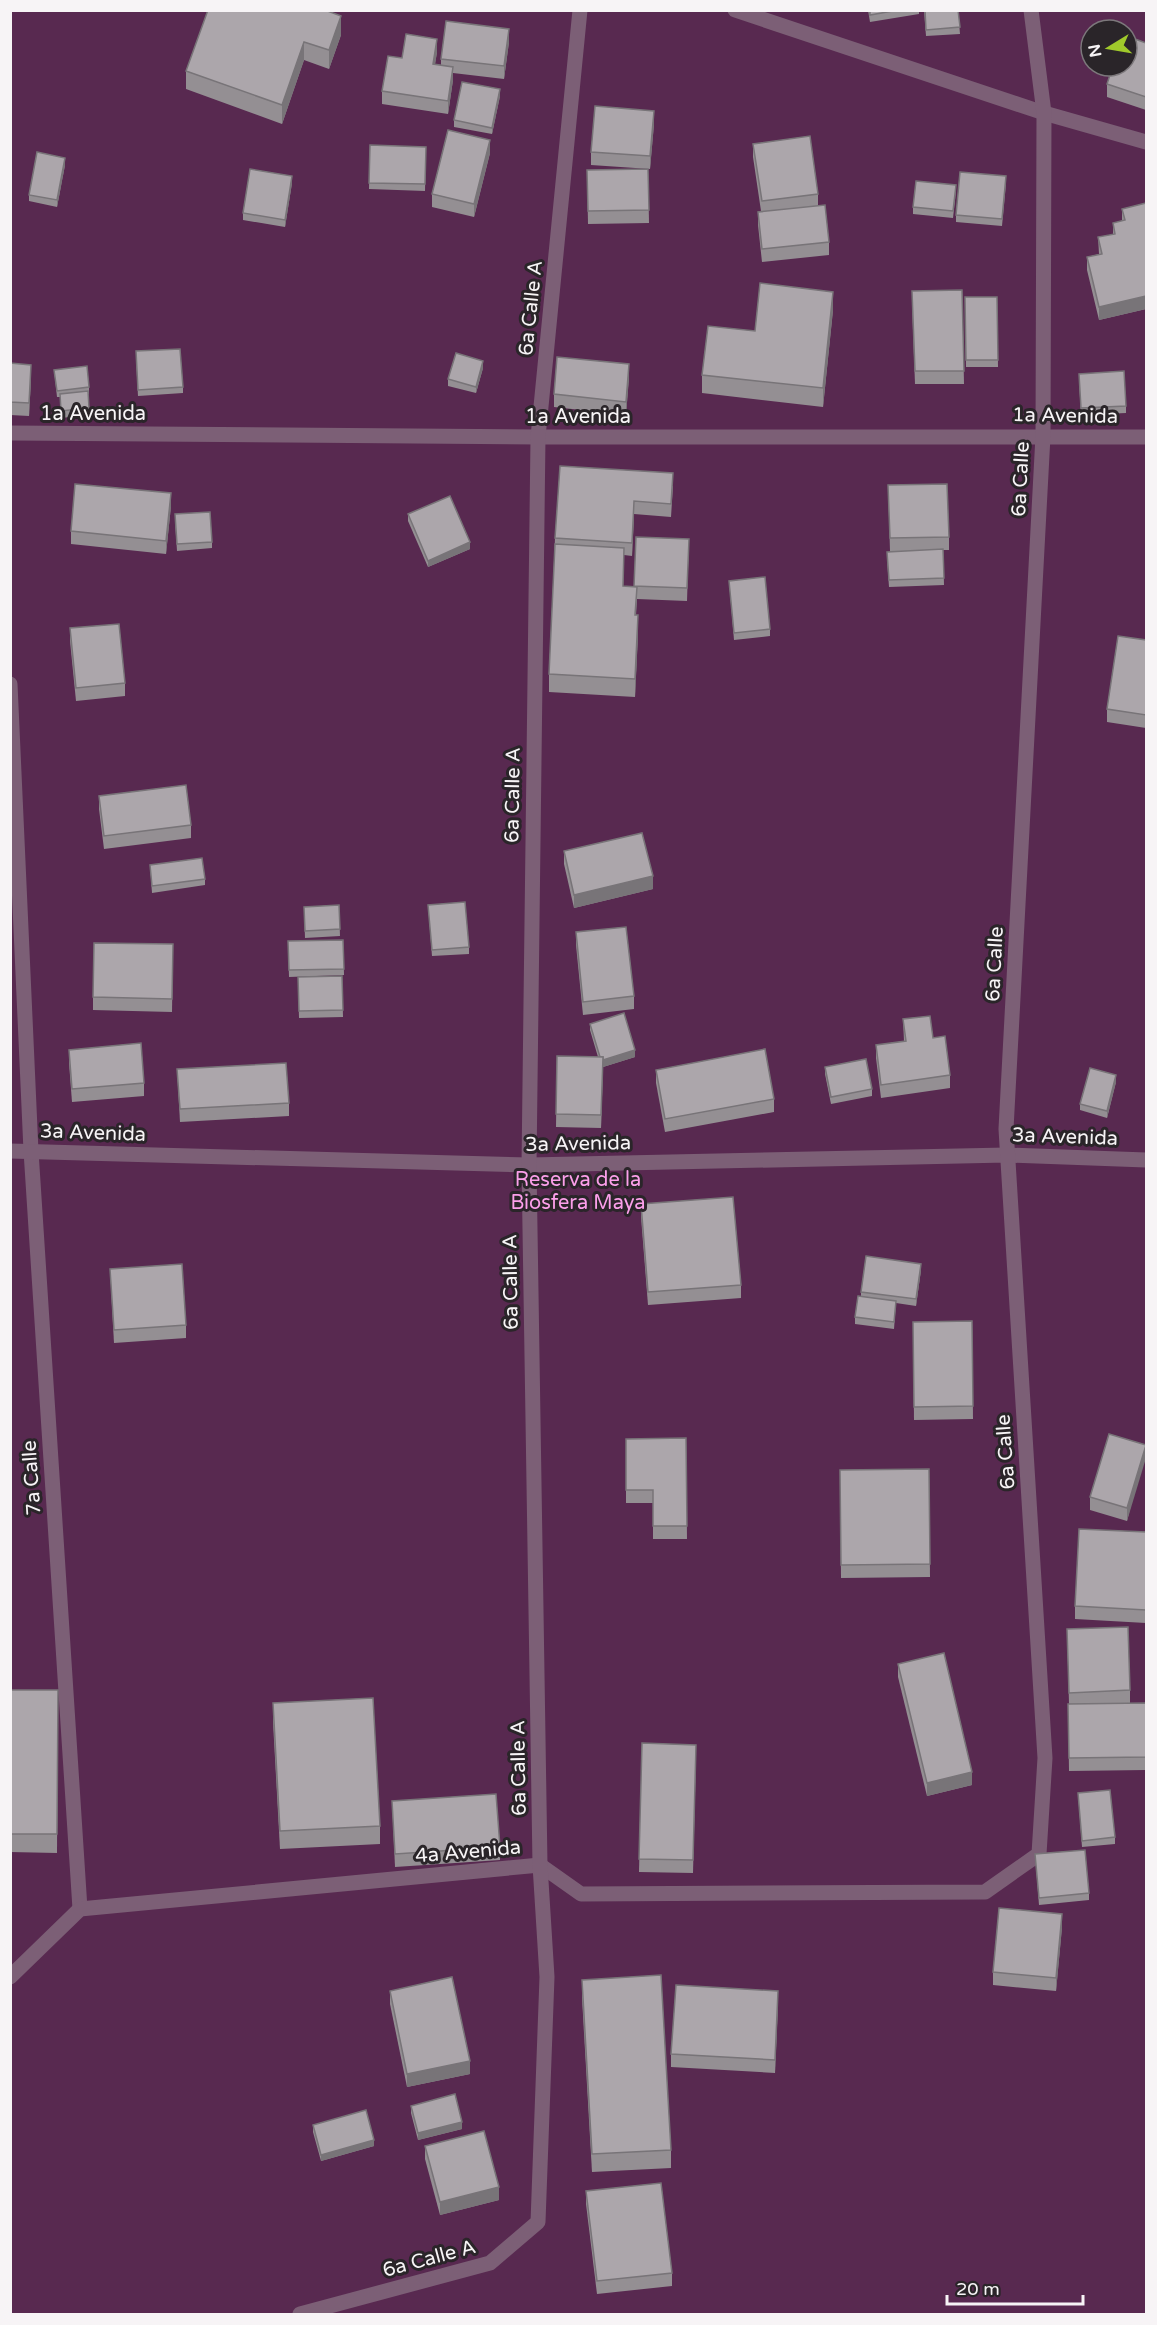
<svg xmlns="http://www.w3.org/2000/svg" width="1157" height="2325" font-family="'Varela Round',sans-serif">
	<style>
		.green { fill: #582950; fill-rule: evenodd }
		.lines { fill: none; stroke-linecap: round; stroke-linejoin: round }
		.minor { stroke: #7c5f76; stroke-width: 15 }
		.wall { fill: #948f93 }
		.shaded-wall { fill: #787478 }
		.building { fill: #aca6ab; stroke: #787478; stroke-width: 1.5 }
		.labels { text-anchor: middle; stroke-width: 6; stroke-linejoin: round; paint-order: stroke }
		.street-label { font-size: 20px; fill: #f7f4f6; stroke: #2a2529 }
		.park-label { font-size: 20px; fill: #fb9fea; stroke: #2a2529 }
	</style>
	<rect width="100%" height="100%" fill="#342f33"/>
	<path class="green" d="M11,11H1146V2314H11ZM1091,30H1127V66H1091Z"/>
	<g class="lines">
		<g class="minor">
			<path d="M735,10L1044,113L1146,142"/>
			<path d="M10,433L538,437H1146"/>
			<path d="M10,684L31,1151L80,1909"/>
			<path d="M10,1151L529,1165L1007,1155L1146,1160"/>
			<path d="M10,1977L80,1909L540,1865L581,1894L985,1892L1039,1854L1045,1758L1006,1129L1043,436L1044,113L1031,10"/>
			<path d="M300,2314L490,2263L538,2222L547,1977L540,1865L529,1165L538,437L580,10"/>
		</g>
	</g>
	<g class="wall">
		<path d="M208,10L341,35L329,69L304,60L282,124L186,89V71Z"/>
		<path d="M868,10H919V14L870,22Z"/>
		<path d="M924,10H958L960,34L926,36Z"/>
		<path d="M509,42L504,79L453,73V80L448,114L382,104V91L402,58L437,52L435,64L441,65V59Z"/>
		<path d="M1146,43V110L1107,97V84Z"/>
		<path d="M500,96L492,134L454,127V120Z"/>
		<path d="M654,124L650,169L591,165V152Z"/>
		<path d="M753,144L818,194V205L829,242V255L762,262L758,225V212L761,211L753,157Z"/>
		<path d="M370,145L426,147L425,191L369,189Z"/>
		<path d="M490,153L474,217L432,207V194Z"/>
		<path d="M65,165L57,207L29,201V195Z"/>
		<path d="M648,169L649,223L588,224L587,170Z"/>
		<path d="M292,183L285,227L243,220V213Z"/>
		<path d="M1006,183L1002,226L956,222V215Z"/>
		<path d="M956,191L953,218L913,214V207Z"/>
		<path d="M1146,203V309L1099,320L1087,270V257L1099,254L1098,237L1113,235V223L1122,221V209Z"/>
		<path d="M962,290L964,384H915L912,304Z"/>
		<path d="M965,297H997L998,367H966Z"/>
		<path d="M833,310L823,407L702,393V375Z"/>
		<path d="M136,358L183,387V393L138,396Z"/>
		<path d="M10,363L31,378L29,416L10,415Z"/>
		<path d="M483,368L476,393L448,386V379Z"/>
		<path d="M54,370L89,387V394H88L89,415L61,418L60,397H57Z"/>
		<path d="M629,377L626,415L554,407V394Z"/>
		<path d="M1079,381L1126,406V413L1081,415Z"/>
		<path d="M560,466L673,486L671,517L634,514L632,556L624,555L623,586H634L689,539L687,601L637,599L636,615L638,634L635,697L549,692V674L555,538Z"/>
		<path d="M888,485L949,537V550H943L944,585L889,587L887,559L890,551Z"/>
		<path d="M171,506L166,554L71,544V531Z"/>
		<path d="M408,514L470,549L428,567L408,521Z"/>
		<path d="M175,521L212,542V548L177,551Z"/>
		<path d="M729,581L770,629V636L734,640Z"/>
		<path d="M70,628L125,683V696L76,701L70,641Z"/>
		<path d="M1146,640V728L1107,722V709Z"/>
		<path d="M99,796L191,825V838L104,849L99,809Z"/>
		<path d="M564,851L653,889L574,908L564,864Z"/>
		<path d="M150,865L205,879V885L152,893Z"/>
		<path d="M339,905L340,936L305,938L304,907Z"/>
		<path d="M428,905L469,947V954L432,956Z"/>
		<path d="M576,932L634,996V1009L583,1015L576,945Z"/>
		<path d="M343,940L344,975L289,977L288,941Z"/>
		<path d="M173,944L172,1012L93,1010V997Z"/>
		<path d="M342,976L343,1017L299,1018L298,977Z"/>
		<path d="M903,1019L933,1038L950,1075V1088L881,1098L876,1058V1045L904,1041Z"/>
		<path d="M590,1024L635,1057L603,1067L601,1128L556,1127L557,1056L598,1057L590,1030Z"/>
		<path d="M69,1050L144,1083V1096L72,1102L69,1063Z"/>
		<path d="M825,1067L872,1089V1096L831,1104L825,1074Z"/>
		<path d="M177,1069L289,1103V1116L180,1122Z"/>
		<path d="M656,1070L774,1099V1112L665,1132L656,1083Z"/>
		<path d="M1116,1082L1107,1118L1080,1110V1104Z"/>
		<path d="M641,1204L741,1285V1298L648,1305L641,1217Z"/>
		<path d="M110,1269L186,1325V1338L114,1343Z"/>
		<path d="M921,1270L916,1306L896,1303L894,1329L855,1324V1317L861,1296V1292Z"/>
		<path d="M972,1321L973,1419L914,1420L913,1322Z"/>
		<path d="M686,1438L687,1539H653V1503H626V1439Z"/>
		<path d="M1146,1445L1127,1521L1090,1510V1497Z"/>
		<path d="M929,1469L930,1577L841,1578L840,1470Z"/>
		<path d="M1146,1532V1623L1075,1619V1606Z"/>
		<path d="M1067,1629L1130,1690V1703H1146V1770L1069,1771L1068,1704H1069Z"/>
		<path d="M898,1664L972,1785L927,1796L898,1677Z"/>
		<path d="M10,1690H58L57,1853L10,1852Z"/>
		<path d="M273,1703L380,1826V1844L280,1849L273,1722Z"/>
		<path d="M642,1743L696,1758L693,1873L639,1872Z"/>
		<path d="M1078,1793L1115,1837V1844L1082,1847Z"/>
		<path d="M392,1801L500,1847V1860L395,1867Z"/>
		<path d="M1035,1854L1089,1893V1900L1039,1905Z"/>
		<path d="M1062,1927L1056,1991L993,1985V1972Z"/>
		<path d="M582,1980L671,2150V2168L592,2172L582,1998Z"/>
		<path d="M390,1991L470,2074L407,2087L390,2004Z"/>
		<path d="M778,2004L775,2073L671,2067V2054Z"/>
		<path d="M411,2106L462,2129L418,2140L411,2113Z"/>
		<path d="M313,2125L374,2146L321,2161L313,2132Z"/>
		<path d="M425,2146L499,2200L440,2215L425,2159Z"/>
		<path d="M586,2191L672,2273V2286L597,2294L586,2204Z"/>
	</g>
	<g class="shaded-wall">
		<path d="M341,16V35L329,69V50Z"/>
		<path d="M509,29V42L504,79V66Z"/>
		<path d="M437,39V52L433,77V64Z"/>
		<path d="M304,42V60L282,124V105Z"/>
		<path d="M453,67V80L448,114V101Z"/>
		<path d="M500,89V96L492,134V128Z"/>
		<path d="M654,111V124L650,169V156Z"/>
		<path d="M490,140V153L474,217V204Z"/>
		<path d="M65,158V165L57,207V200Z"/>
		<path d="M292,176V183L285,227V220Z"/>
		<path d="M833,292V310L823,407V388Z"/>
		<path d="M1146,296V309L1099,320V307Z"/>
		<path d="M483,361V368L476,393V387Z"/>
		<path d="M629,364V377L626,415V402Z"/>
		<path d="M31,365V378L29,416V403Z"/>
		<path d="M171,493V506L166,554V541Z"/>
		<path d="M634,501V514L632,556V543Z"/>
		<path d="M470,542V549L428,567V561Z"/>
		<path d="M638,615V634L635,697V679Z"/>
		<path d="M653,876V889L574,908V895Z"/>
		<path d="M635,1050V1057L603,1067L601,1128V1061Z"/>
		<path d="M1116,1075V1082L1107,1118V1111Z"/>
		<path d="M921,1264V1270L916,1306V1299Z"/>
		<path d="M1146,1445V1458L1127,1521V1508Z"/>
		<path d="M972,1772V1785L927,1796V1783Z"/>
		<path d="M1062,1914V1927L1056,1991V1978Z"/>
		<path d="M778,1991V2004L775,2073V2060Z"/>
		<path d="M470,2061V2074L407,2087V2074Z"/>
		<path d="M462,2122V2129L418,2140V2133Z"/>
		<path d="M374,2140V2146L321,2161V2155Z"/>
		<path d="M499,2187V2200L440,2215V2202Z"/>
	</g>
	<g class="building">
		<path d="M208,10H325L341,16L329,50L304,42L282,105L186,71Z"/>
		<path d="M870,10H898L870,15Z"/>
		<path d="M925,10H958L960,27L926,30Z"/>
		<path d="M446,21L509,29L504,66L441,59Z"/>
		<path d="M406,34L437,39L433,64L453,67L448,101L382,91L388,56L402,58Z"/>
		<path d="M1127,36L1146,43V97L1107,84L1113,66H1127Z"/>
		<path d="M462,82L500,89L492,128L454,120Z"/>
		<path d="M595,106L654,111L650,156L591,152Z"/>
		<path d="M448,130L490,140L474,204L432,194Z"/>
		<path d="M810,136L818,194L762,201L753,144Z"/>
		<path d="M370,145L426,147L425,184L369,183Z"/>
		<path d="M37,152L65,158L57,200L29,195Z"/>
		<path d="M250,169L292,176L285,220L243,213Z"/>
		<path d="M648,169L649,210L588,211L587,170Z"/>
		<path d="M960,172L1006,176L1002,219L956,215Z"/>
		<path d="M916,181L956,185L953,211L913,207Z"/>
		<path d="M1146,203V296L1099,307L1087,257L1102,254L1098,237L1115,234L1113,223L1125,220L1122,209Z"/>
		<path d="M825,205L829,242L762,249L758,212Z"/>
		<path d="M760,283L833,292L823,388L702,375L708,326L755,331Z"/>
		<path d="M962,290L964,371H915L912,291Z"/>
		<path d="M965,297H997L998,360H966Z"/>
		<path d="M180,349L183,387L138,390L136,351Z"/>
		<path d="M456,353L483,361L476,387L448,379Z"/>
		<path d="M557,357L629,364L626,402L554,394Z"/>
		<path d="M10,363L31,365L29,403L10,402Z"/>
		<path d="M87,366L89,387L57,391L54,370Z"/>
		<path d="M1124,371L1126,406L1081,408L1079,374Z"/>
		<path d="M88,391L89,408L61,411L60,394Z"/>
		<path d="M560,466L673,473L671,504L634,501L632,543L555,538Z"/>
		<path d="M75,484L171,493L166,541L71,531Z"/>
		<path d="M947,484L949,537L890,538L888,485Z"/>
		<path d="M450,496L470,542L428,561L408,514Z"/>
		<path d="M210,512L212,542L177,544L175,514Z"/>
		<path d="M636,537L689,539L687,588L634,586Z"/>
		<path d="M555,544L624,548L623,586L637,587L635,615H638L635,679L549,674Z"/>
		<path d="M943,549L944,578L889,580L887,552Z"/>
		<path d="M765,577L770,629L734,633L729,581Z"/>
		<path d="M119,624L125,683L76,688L70,628Z"/>
		<path d="M1118,636L1146,640V715L1107,709Z"/>
		<path d="M186,785L191,825L104,836L99,796Z"/>
		<path d="M642,833L653,876L574,895L564,851Z"/>
		<path d="M202,858L205,879L152,886L150,865Z"/>
		<path d="M465,902L469,947L432,950L428,905Z"/>
		<path d="M339,905L340,929L305,931L304,907Z"/>
		<path d="M626,927L634,996L583,1002L576,932Z"/>
		<path d="M343,940L344,969L289,970L288,941Z"/>
		<path d="M94,943L173,944L172,999L93,997Z"/>
		<path d="M342,976L343,1010L299,1011L298,977Z"/>
		<path d="M624,1013L635,1050L603,1060V1057H600L590,1024Z"/>
		<path d="M930,1016L933,1038L945,1036L950,1075L881,1085L876,1045L906,1041L903,1019Z"/>
		<path d="M141,1043L144,1083L72,1089L69,1050Z"/>
		<path d="M765,1049L774,1099L665,1119L656,1070Z"/>
		<path d="M557,1056L603,1057L601,1115L556,1114Z"/>
		<path d="M866,1059L872,1089L831,1097L825,1067Z"/>
		<path d="M286,1063L289,1103L180,1109L177,1069Z"/>
		<path d="M1090,1068L1116,1075L1107,1111L1080,1104Z"/>
		<path d="M733,1197L741,1285L648,1292L641,1204Z"/>
		<path d="M866,1256L921,1264L916,1299L861,1292Z"/>
		<path d="M182,1264L186,1325L114,1330L110,1269Z"/>
		<path d="M858,1296L896,1301L894,1322L855,1317Z"/>
		<path d="M972,1321L973,1406L914,1407L913,1322Z"/>
		<path d="M1109,1434L1146,1445L1127,1508L1090,1497Z"/>
		<path d="M686,1438L687,1526H653V1490H626V1439Z"/>
		<path d="M929,1469L930,1564L841,1565L840,1470Z"/>
		<path d="M1079,1529L1146,1532V1610L1075,1606Z"/>
		<path d="M1128,1627L1130,1690L1069,1693L1067,1629Z"/>
		<path d="M944,1653L972,1772L927,1783L898,1664Z"/>
		<path d="M10,1690H58L57,1834H10Z"/>
		<path d="M373,1698L380,1826L280,1831L273,1703Z"/>
		<path d="M1146,1703V1757L1069,1758L1068,1704Z"/>
		<path d="M642,1743L696,1745L693,1860L639,1859Z"/>
		<path d="M1110,1790L1115,1837L1082,1841L1078,1793Z"/>
		<path d="M496,1794L500,1847L395,1854L392,1801Z"/>
		<path d="M1085,1850L1089,1893L1039,1898L1035,1854Z"/>
		<path d="M999,1908L1062,1914L1056,1978L993,1972Z"/>
		<path d="M661,1975L671,2150L592,2154L582,1980Z"/>
		<path d="M452,1977L470,2061L407,2074L390,1991Z"/>
		<path d="M676,1985L778,1991L775,2060L671,2054Z"/>
		<path d="M455,2094L462,2122L418,2133L411,2106Z"/>
		<path d="M366,2110L374,2140L321,2155L313,2125Z"/>
		<path d="M484,2131L499,2187L440,2202L425,2146Z"/>
		<path d="M661,2183L672,2273L597,2281L586,2191Z"/>
	</g>
	<g class="labels">
		<g class="street-label">
			<text transform="translate(530 308) rotate(-84)" y="7">6a Calle A</text>
			<text x="93" y="420">1a Avenida</text>
			<text transform="translate(1065 415) rotate(1)" y="7">1a Avenida</text>
			<text x="578" y="423">1a Avenida</text>
			<text transform="translate(1020 479) rotate(-87)" y="7">6a Calle</text>
			<text transform="translate(512 795) rotate(-89)" y="7">6a Calle A</text>
			<text transform="translate(994 964) rotate(-87)" y="7">6a Calle</text>
			<text transform="translate(93 1132) rotate(2)" y="7">3a Avenida</text>
			<text transform="translate(1065 1136) rotate(2)" y="7">3a Avenida</text>
			<text transform="translate(578 1143) rotate(-1)" y="7">3a Avenida</text>
			<text transform="translate(510 1282) rotate(-91)" y="7">6a Calle A</text>
			<text transform="translate(1005 1452) rotate(-94)" y="7">6a Calle</text>
			<text transform="translate(31 1478) rotate(-94)" y="7">7a Calle</text>
			<text transform="translate(518 1768) rotate(-91)" y="7">6a Calle A</text>
			<text transform="translate(468 1851) rotate(-5)" y="7">4a Avenida</text>
			<text transform="translate(429 2258) rotate(-15)" y="7">6a Calle A</text>
		</g>
		<g class="park-label">
			<text x="578" y="1186">Reserva de la<tspan x="578" dy="23">Biosfera Maya</tspan></text>
		</g>
	</g>
	<rect width="1157" height="2325" fill="none" stroke="#f7f4f6" stroke-width="24"/>
	<g transform="translate(1109 48) rotate(259)"><circle r="28" fill="#2a2529" stroke="#7c787b" stroke-width="1.5"/>
	<path d="M0-4.5L10 22L0 15L-10 22Z" fill="#a0c92b"/>
	<text y="-9" font-size="16" font-weight="bold" text-anchor="middle" fill="#f7f4f6">N</text>
	</g>
	<path d="M947 2295v9h136v-9" fill="none" stroke="#f7f4f6" stroke-width="3"/>
	<text x="956" y="2295" font-size="18" fill="#f7f4f6" stroke="#2a2529" stroke-width="4.5" paint-order="stroke">20 m</text>
</svg>
